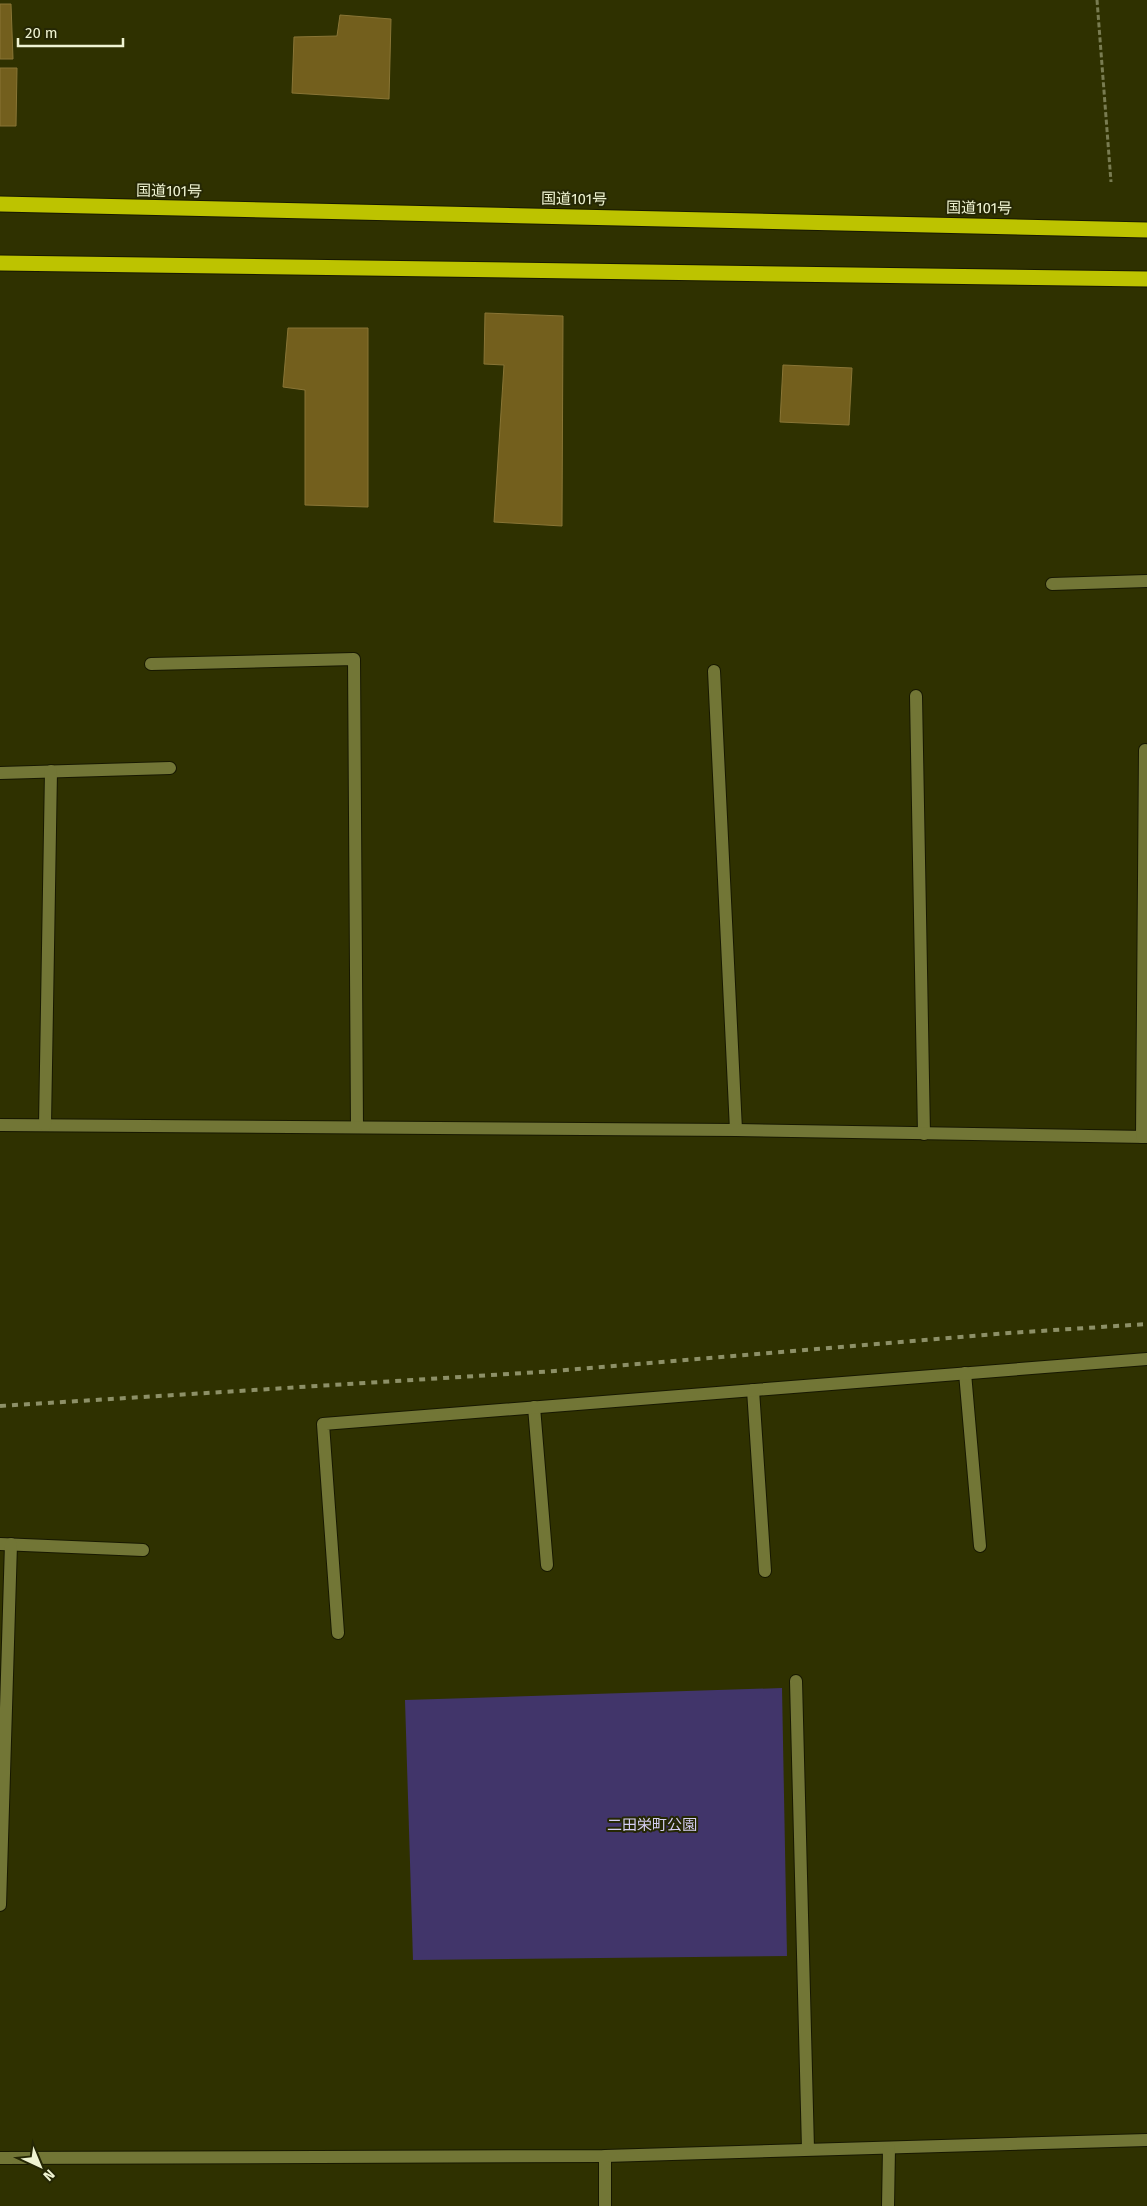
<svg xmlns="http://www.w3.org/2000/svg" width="1147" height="2206" font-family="'Fira Sans','Noto Sans JP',sans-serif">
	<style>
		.green { fill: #41356a }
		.building { fill: #735f1d; stroke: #897535 }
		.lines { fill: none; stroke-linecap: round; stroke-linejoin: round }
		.street-casing { stroke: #171800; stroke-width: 14 }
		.highway-casing { stroke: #171800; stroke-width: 17 }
		.path { stroke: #797c51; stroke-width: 3; stroke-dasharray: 5 2.5; stroke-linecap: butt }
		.street { stroke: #727636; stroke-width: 12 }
		.highway { stroke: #bdc300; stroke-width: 15 }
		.rail { stroke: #8d9067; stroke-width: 4; stroke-dasharray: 6 6; stroke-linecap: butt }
		.labels { text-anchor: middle; stroke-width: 4; stroke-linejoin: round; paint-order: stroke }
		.street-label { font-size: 15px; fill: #eff3d2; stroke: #252704 }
		.park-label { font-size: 15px; fill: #d5cff3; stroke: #252704 }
	</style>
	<rect width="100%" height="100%" fill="#2f3100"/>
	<path class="green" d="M782,1688L787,1956L413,1960L405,1700Z"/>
	<g class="building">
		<path d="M0,4H11L13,59H0Z"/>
		<path d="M340,15L391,19L389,99L292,93L294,37L337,36Z"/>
		<path d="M0,68H17L16,126H0Z"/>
		<path d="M485,313L563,316L562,526L494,522L504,365L484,364Z"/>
		<path d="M288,328H368V507L305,505V390L283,387Z"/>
		<path d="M783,365L852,368L849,425L780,422Z"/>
	</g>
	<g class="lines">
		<defs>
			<g id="street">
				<path d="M1052,584L1147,581"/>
				<path d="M151,664L354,659L357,1127"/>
				<path d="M714,671L736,1130"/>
				<path d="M916,696L924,1134"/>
				<path d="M0,773L170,768"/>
				<path d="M0,1125L736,1130L1147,1137"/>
				<path d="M45,1125L51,771"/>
				<path d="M1142,1137L1145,750"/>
				<path d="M965,1373L980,1546"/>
				<path d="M753,1390L765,1571"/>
				<path d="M534,1407L547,1565"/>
				<path d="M0,1544L143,1550"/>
				<path d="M338,1633L323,1424L1147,1359"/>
				<path d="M796,1681L808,2149"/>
				<path d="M0,1905L11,1544"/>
				<path d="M605,2156V2206"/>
				<path d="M0,2158L605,2156L1147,2140"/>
				<path d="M888,2206L889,2148"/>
			</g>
			<g id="highway">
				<path d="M0,204L1147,230"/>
				<path d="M0,263L1147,279"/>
			</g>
		</defs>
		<use href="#street" class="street-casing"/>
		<use href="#highway" class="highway-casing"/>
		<path class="path" d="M1097,0L1111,182"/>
		<use href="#street" class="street"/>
		<use href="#highway" class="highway"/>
		<path class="rail" d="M0,1406L555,1371L1009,1333L1147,1324"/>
	</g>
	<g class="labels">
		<g class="street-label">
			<text transform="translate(169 191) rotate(1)" y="5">国道101号</text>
			<text transform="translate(574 199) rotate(1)" y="5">国道101号</text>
			<text transform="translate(979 208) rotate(1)" y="5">国道101号</text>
		</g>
		<g class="park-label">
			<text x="652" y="1830">二田栄町公園</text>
		</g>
	</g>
	<g transform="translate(40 2166) rotate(136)" stroke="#252704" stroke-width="4" paint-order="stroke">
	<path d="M0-4L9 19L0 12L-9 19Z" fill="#eff3d2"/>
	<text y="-8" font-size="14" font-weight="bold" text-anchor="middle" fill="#eff3d2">N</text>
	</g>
	<path d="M18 38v8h105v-8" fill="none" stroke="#eff3d2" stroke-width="2.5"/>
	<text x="25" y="38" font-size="15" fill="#eff3d2" stroke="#252704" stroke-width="4" paint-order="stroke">20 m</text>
</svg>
